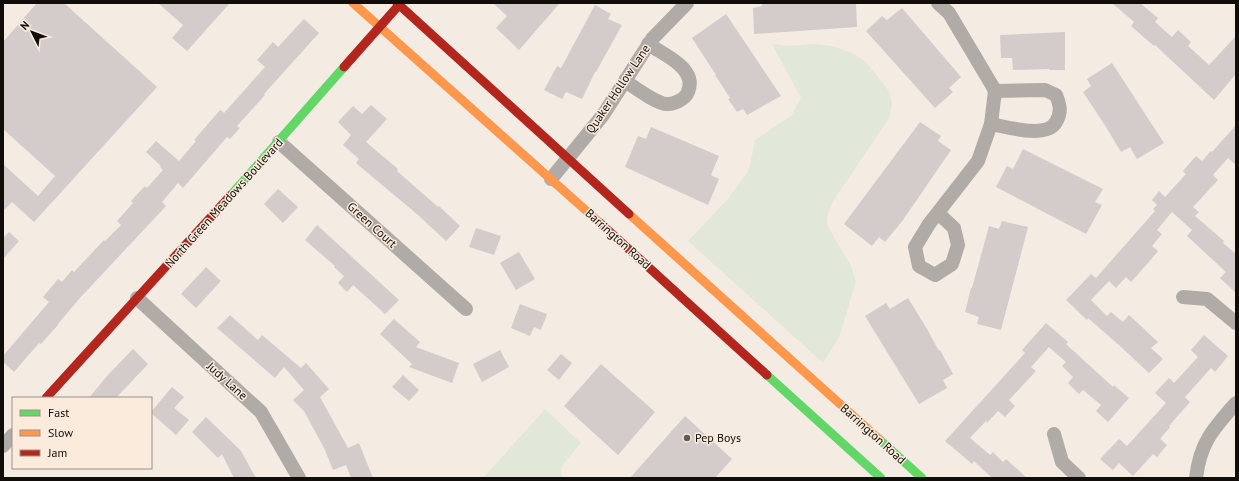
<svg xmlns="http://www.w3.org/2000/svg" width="1239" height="481" font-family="'PT Sans',sans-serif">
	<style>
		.green { fill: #e2e8d9 }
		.building { fill: #d3cccb }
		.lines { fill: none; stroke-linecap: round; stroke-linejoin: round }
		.street { stroke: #b1aba8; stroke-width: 14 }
		.fast { stroke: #63d668; stroke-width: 9 }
		.slow { stroke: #ff974d; stroke-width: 9 }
		.jam { stroke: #b3261e; stroke-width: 9 }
		.poi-dot { fill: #605b55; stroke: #faebdd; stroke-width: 1.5 }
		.labels { text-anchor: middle; stroke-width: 3; stroke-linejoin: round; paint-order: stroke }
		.street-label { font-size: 12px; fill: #110d08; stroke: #faebdd }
		.poi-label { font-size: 12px; fill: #110d08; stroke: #faebdd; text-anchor: start }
	</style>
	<rect width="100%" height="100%" fill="#f4ebe3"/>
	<g class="green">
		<path d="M772,44L789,46L814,44L832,46L851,52L866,62L889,91L892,104L889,118L833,201L827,216V225L851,266L856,281L839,338L823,363L688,241L727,200L749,170L755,140L791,116L801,98Z"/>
		<path d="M545,409L581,443L561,467L562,478H483Z"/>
	</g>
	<g class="building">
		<path d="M37,3H64L157,87L34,222L12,202L3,211V164L38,196L55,176L3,129V42Z"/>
		<path d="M158,3H230L187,51L172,38L183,25Z"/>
		<path d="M493,3H560L519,50L496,28L507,16Z"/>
		<path d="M762,3H856L857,27L754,34L753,8L762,6Z"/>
		<path d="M1112,3H1140L1158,18L1155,22L1172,37L1178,30L1191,42L1188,46L1209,65L1236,36V74L1214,100L1155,45L1154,46L1131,26L1134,22Z"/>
		<path d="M595,5L611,14L608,19L622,25L596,72H595L582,99L566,92L562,99L544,90L557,66L561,68Z"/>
		<path d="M902,8L961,77L949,88L953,92L935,108L866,31L882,16L887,20Z"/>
		<path d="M726,14L781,96L747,115L743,109L737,112L728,99L730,98L715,75H716L692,38Z"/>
		<path d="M304,19L319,33L264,94L265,95L237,126L240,128L230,139L227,137L183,188L178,183L162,202L166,206L79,299L58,324V325L41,344L39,343L14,372L3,362V356L49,302L43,297L58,279L62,282L72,270L74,272L104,240L105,241L121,225L117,221L133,203L131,201L145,186L147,188L163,170L160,167L161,166L146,152L156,141L179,161L196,141L194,140L220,110L224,113L265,67L257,60L273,42L278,47Z"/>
		<path d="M1065,32V70H1049V69L1013,70L1012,58H1001L1000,35Z"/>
		<path d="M1112,63L1164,143L1137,159L1130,147L1121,152L1106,127L1083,92L1091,86L1087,79Z"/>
		<path d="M371,105L387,119L366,142L398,169L397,171L438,207L439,206L460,226L446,241L418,215L356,163L359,159L343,145L351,135L338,122L353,106L362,114Z"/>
		<path d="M920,122L941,136L938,141L951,150L903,220L885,242L879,237L872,246L844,224Z"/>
		<path d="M1236,125V165L1228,158L1213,175L1218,180L1193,207L1199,212L1195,216L1224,241L1223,243L1236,254V293L1220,278L1226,272L1187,236L1192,230L1172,212L1157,230L1162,234L1152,246L1158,251L1148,263L1131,282L1126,277L1116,288L1109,281L1091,300L1107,316L1111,312L1123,322L1129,315L1158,342L1151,348L1163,359L1149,373L1120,346L1088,318L1087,320L1066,300L1091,274L1096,278L1155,211L1153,209L1157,205L1152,200L1159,191L1165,197L1186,174L1183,171L1196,156L1202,161L1211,151L1212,152Z"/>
		<path d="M651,127L719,156L711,175L719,179L708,205L625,167L638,136L646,139Z"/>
		<path d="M1023,149L1103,189L1095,202L1102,205L1086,234L996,187L1007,166L1013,169Z"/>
		<path d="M278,189L298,207L283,223L264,204Z"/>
		<path d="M1002,221L1028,227L1001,330L977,324L979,317L965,312L971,288H972L989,226L999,229Z"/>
		<path d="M317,225L399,300L385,314L353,285L347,292L338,283L344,276L334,267L335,266L305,240Z"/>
		<path d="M476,228L501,236L494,255L469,247Z"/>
		<path d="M9,232L19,241L3,259V238Z"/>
		<path d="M519,252L535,279L516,290L500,263Z"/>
		<path d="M206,267L221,281L196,308L181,294Z"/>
		<path d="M908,298L927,329L939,351L940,350L953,374L943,380L947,388L919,404L865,316L886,303L890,309Z"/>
		<path d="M520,304L547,314L541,330L534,327L530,336L511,328Z"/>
		<path d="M230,315L258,340L262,335L301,368L306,363L329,389L320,397L348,448L359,443L373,478H351L346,465L333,470L325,450L304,411L293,400L304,390L284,367L275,378L217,328Z"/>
		<path d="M394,319L420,342L416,347L459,363L452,383L409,367L412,364L380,334Z"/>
		<path d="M1046,323L1068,342L1066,344L1113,387L1114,385L1129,398L1108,422L1096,411L1101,405L1083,390L1079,394L1068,383L1073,377L1062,366L1066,362L1049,347L1031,367L1036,371L1009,400L1015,406L1005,417L998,411L987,423L986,421L970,438L990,455L993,452L1003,462L1006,459L1027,478H992L974,461L972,464L945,441L1025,353L1022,350Z"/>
		<path d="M1204,335L1228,356L1215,372L1211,368L1185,397L1190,402L1169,426L1170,427L1160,439L1167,445L1157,457L1153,454L1133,476L1119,463L1113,470L1100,459L1119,439L1127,446L1166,403L1155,393L1169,378L1174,383L1198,357L1191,350Z"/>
		<path d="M133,349L148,364L116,398H89L107,376Z"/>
		<path d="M500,350L509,367L482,382L473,364Z"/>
		<path d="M561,354L572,363L559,380L547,370Z"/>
		<path d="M601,364L655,412L618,455L564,406Z"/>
		<path d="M403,375L419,390L409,401L392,387Z"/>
		<path d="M172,387L184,397L174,408L189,420L176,435L151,413V412Z"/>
		<path d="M685,416L732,459L715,478H630Z"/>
		<path d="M206,417L241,451L256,478H234L222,454L218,458L192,432Z"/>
	</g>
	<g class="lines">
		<g class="street">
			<path d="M938,3L949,13L993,87L995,91L991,124L978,161L929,224L915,247L919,266L935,275L952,264L958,245L954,228L938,213"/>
			<path d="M625,81C634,87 658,105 668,104C675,104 684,99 687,94C700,69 664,55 648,44"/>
			<path d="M991,124C1007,127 1047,139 1056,122C1062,112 1060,105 1056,95L1045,90L995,91"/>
			<path d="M279,142L466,309"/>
			<path d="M551,179L603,115L652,39L687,3"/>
			<path d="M1183,297L1207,299L1236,323"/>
			<path d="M137,298L261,412L299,478"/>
			<path d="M1054,434L1062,462L1079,478"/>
			<path d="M3,446L13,435"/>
			<path d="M1196,478C1200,443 1213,429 1236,403"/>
		</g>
		<g class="fast">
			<path d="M231,195L344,67"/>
			<path d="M767,375L881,478"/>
			<path d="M880,440L922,478"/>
		</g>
		<g class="slow">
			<path d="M353,3L600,223"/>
			<path d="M629,214L880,440"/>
		</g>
		<g class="jam">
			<path d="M397,3L629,214"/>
			<path d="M344,67L399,5"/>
			<path d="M600,223L767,375"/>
			<path d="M46,398L231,195"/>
		</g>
	</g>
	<circle class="poi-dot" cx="687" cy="438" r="4"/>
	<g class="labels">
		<g class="street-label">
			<text transform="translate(618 89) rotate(-56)" y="4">Quaker Hollow Lane</text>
			<text transform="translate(224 203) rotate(-48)" y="4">North Green Meadows Boulevard</text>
			<text transform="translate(372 225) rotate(42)" y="4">Green Court</text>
			<text transform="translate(618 239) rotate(42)" y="4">Barrington Road</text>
			<text transform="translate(227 381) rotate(42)" y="4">Judy Lane</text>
			<text transform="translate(873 434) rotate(42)" y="4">Barrington Road</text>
		</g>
		<g class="poi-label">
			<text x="695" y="442">Pep Boys</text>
		</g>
	</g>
	<rect width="1239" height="481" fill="none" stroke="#110d08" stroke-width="8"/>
	<rect x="12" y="397" width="140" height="72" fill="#faebdd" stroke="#9d9288"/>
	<rect x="20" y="410" width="20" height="6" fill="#63d668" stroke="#9d9288"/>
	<text x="48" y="417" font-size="12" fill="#110d08">Fast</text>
	<rect x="20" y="430" width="20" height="6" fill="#ff974d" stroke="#9d9288"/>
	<text x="48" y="437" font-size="12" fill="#110d08">Slow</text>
	<rect x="20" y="450" width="20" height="6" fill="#b3261e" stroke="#9d9288"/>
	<text x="48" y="457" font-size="12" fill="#110d08">Jam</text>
	<g transform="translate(32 32) rotate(312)" stroke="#faebdd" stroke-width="3" paint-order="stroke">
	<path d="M0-3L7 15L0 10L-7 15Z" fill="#110d08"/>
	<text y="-6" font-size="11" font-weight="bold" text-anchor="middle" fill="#110d08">N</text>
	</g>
</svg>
